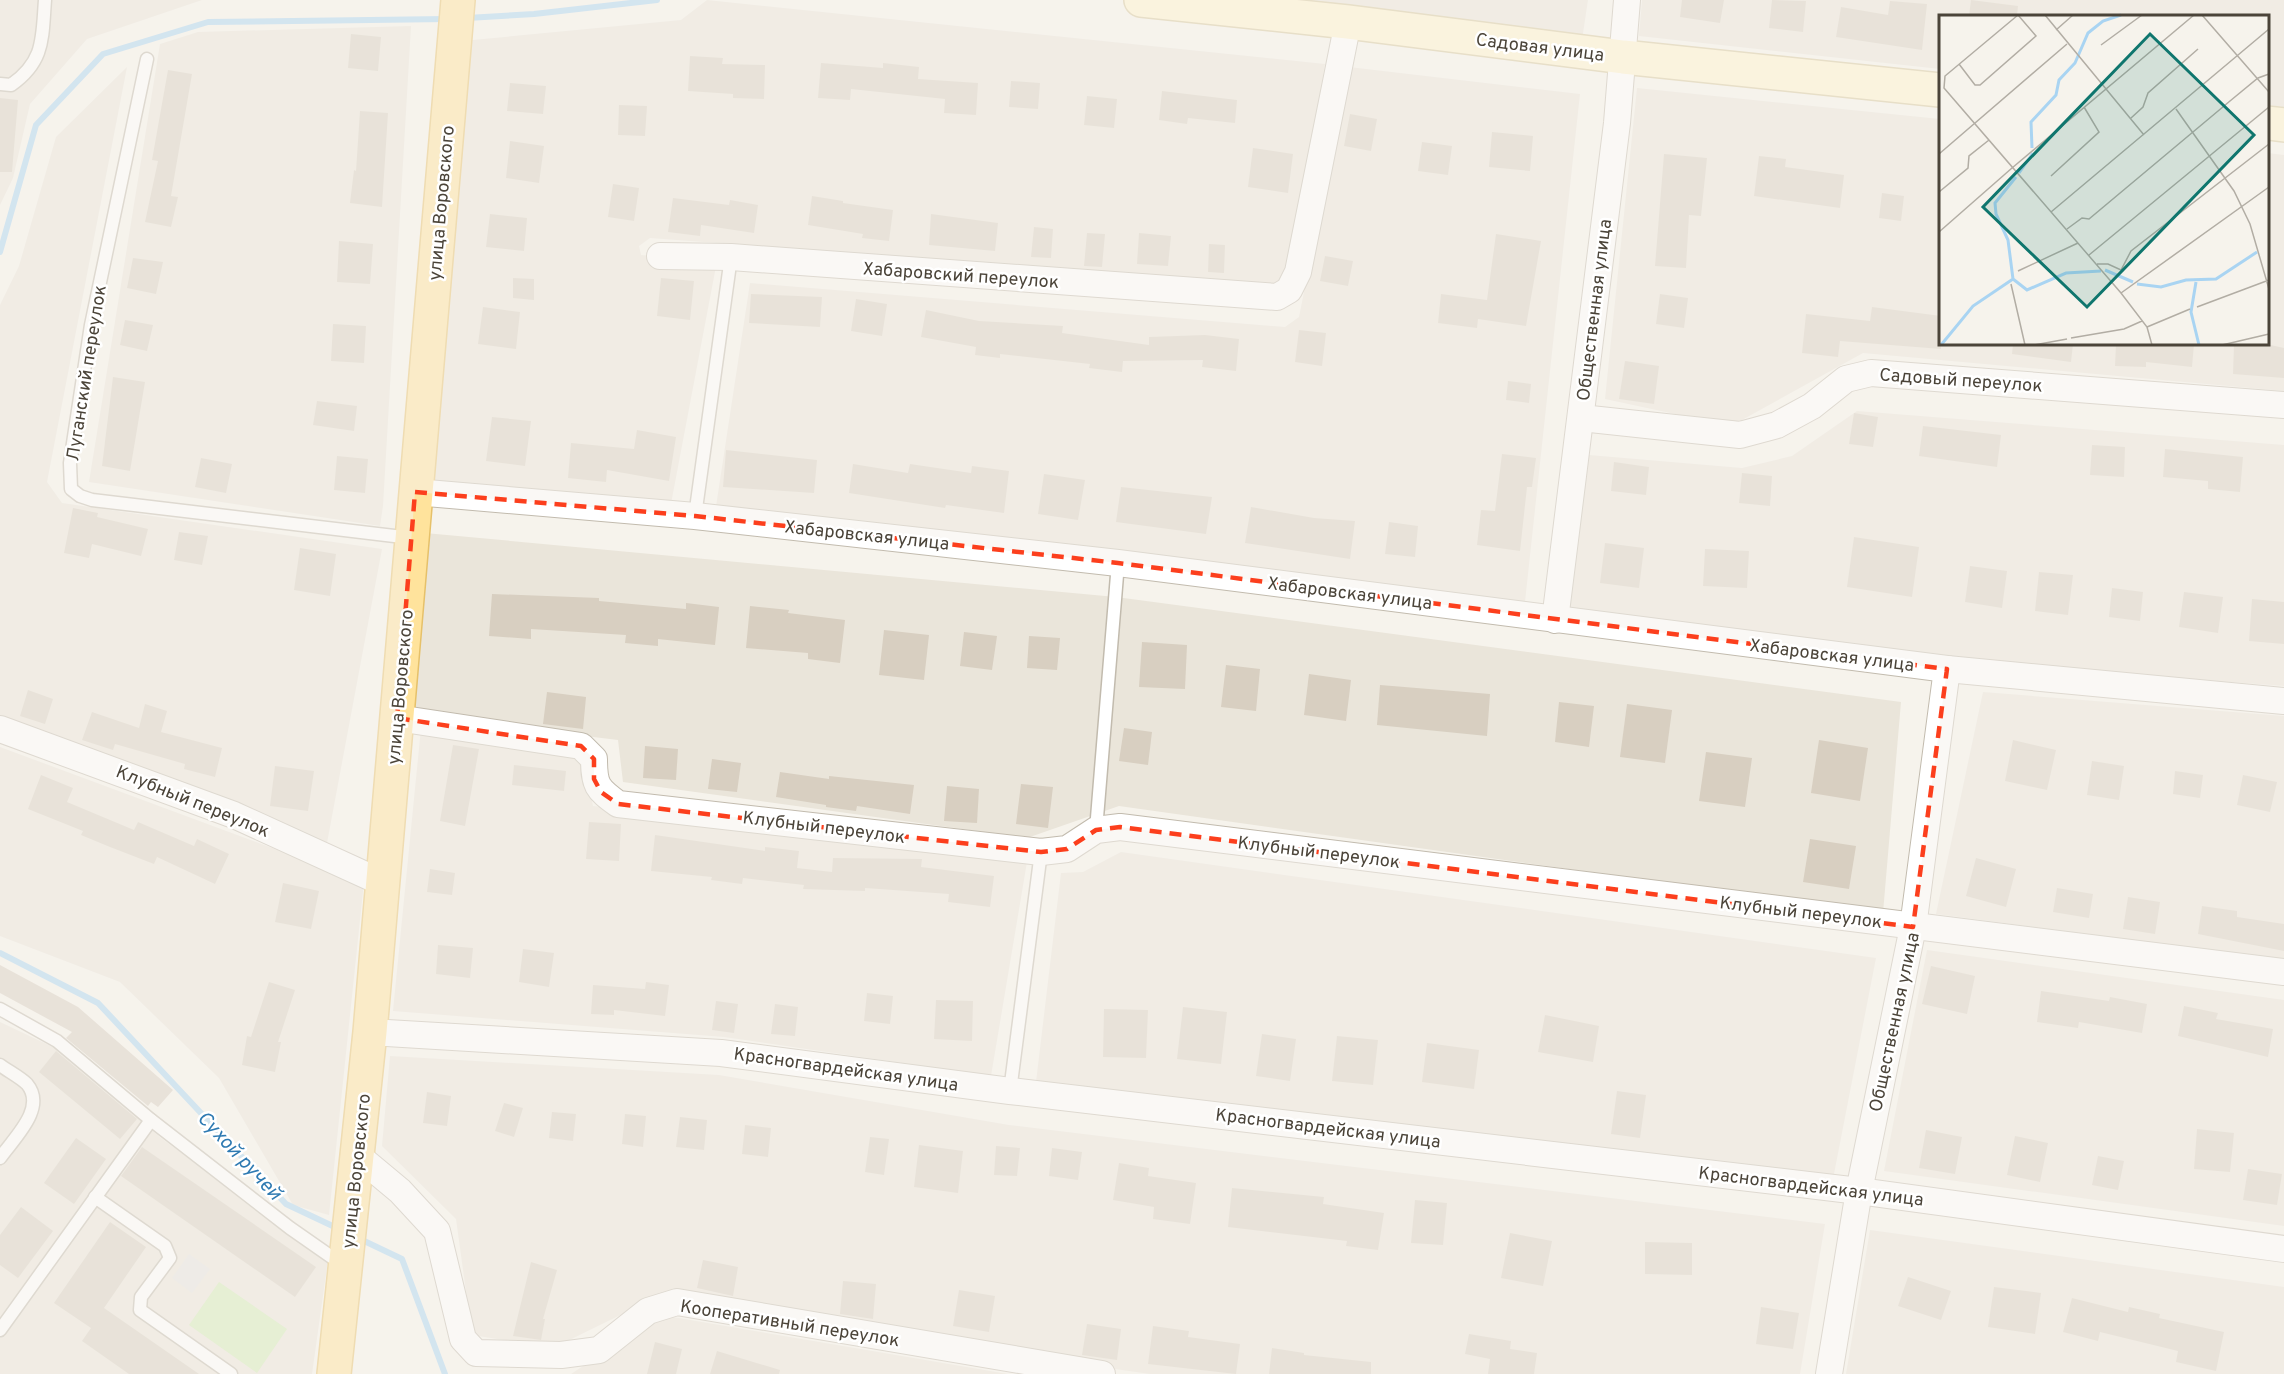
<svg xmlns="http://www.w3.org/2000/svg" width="2284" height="1374" font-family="Overpass,sans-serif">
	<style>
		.residential { fill: #eae5da }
		.green { fill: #d2eab5 }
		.parking { fill: #e5e3e0 }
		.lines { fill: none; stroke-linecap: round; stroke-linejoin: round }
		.stream { stroke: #a9d4f2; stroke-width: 6 }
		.building { fill: #d8cfc1 }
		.lane-casing { stroke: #c2bbae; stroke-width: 15 }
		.street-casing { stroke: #c2bbae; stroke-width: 28 }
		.secondary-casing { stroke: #d6c79b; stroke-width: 36 }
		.primary-casing { stroke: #e6c16a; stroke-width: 36 }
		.lane { stroke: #fff; stroke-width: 12 }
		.street { stroke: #fff; stroke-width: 26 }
		.secondary { stroke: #fff3cd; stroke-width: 33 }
		.primary { stroke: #ffe39c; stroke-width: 33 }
		.marked { fill: none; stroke: #fc3f1d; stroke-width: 4.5; stroke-dasharray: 12 8; stroke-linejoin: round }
		.labels { text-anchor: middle; stroke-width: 5; stroke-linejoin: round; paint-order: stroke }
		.street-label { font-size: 18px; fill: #4b4439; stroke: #fff }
		.water-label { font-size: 20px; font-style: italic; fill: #2e7ab2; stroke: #fff }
		.inset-river { fill: none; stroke: #a9d4f2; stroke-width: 3 }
		.inset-road { fill: none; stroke: #b2ada4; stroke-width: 1.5 }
		.view { fill: #0f766e; fill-opacity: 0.15; stroke: #0f766e; stroke-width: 3 }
		.inset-edge { fill: none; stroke: #4b4439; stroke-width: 3 }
	</style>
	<rect width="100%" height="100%" fill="#f6f3ec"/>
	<g class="residential">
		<path d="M0,0H202L87,39L30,104L13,178L0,205Z"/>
		<path d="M707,0L1325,64L1288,273L1275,285L650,238L639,246L641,255L717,261L670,509L430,488L462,41L681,20Z"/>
		<path d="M1212,0H1588L1582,40Z"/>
		<path d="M1642,0H2284V107L2268,105V16H1940V69L1639,36Z"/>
		<path d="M411,26L383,506L380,526L89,482L160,44L198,32Z"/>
		<path d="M127,67L47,482L62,503L382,549L327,843L0,726V305L19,266L56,137Z"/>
		<path d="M1349,67L1580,94L1524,611L715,513L750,283L1285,327L1299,317Z"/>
		<path d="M1637,88L1940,119V344H2268V153L2284,155V391L1863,353L1731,426L1605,399Z"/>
		<path d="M1857,411L2284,445V686L1928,659L1569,617L1589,455L1742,468L1792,456Z"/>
		<path d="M425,533L1116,597L1901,702L1883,913L1119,806L1027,838L623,782L618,740L414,715Z"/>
		<path d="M1983,692L2284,716V960L1936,914Z"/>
		<path d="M421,728L583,754L593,806L1028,856L991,1076L724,1037L393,1011Z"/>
		<path d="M0,747L364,882L329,1215L293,1205L219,1078L120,982L0,936Z"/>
		<path d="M1121,852L1876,958L1833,1179L1036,1082L1061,873L1083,872Z"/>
		<path d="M1927,950L2284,1000V1226L1884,1171Z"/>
		<path d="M0,1022L57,1049L161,1138L328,1260L312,1374H0Z"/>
		<path d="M390,1056L719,1075L1009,1125L1825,1224L1800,1374H1150L647,1302L553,1348L472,1335L456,1219L382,1146Z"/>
		<path d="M1870,1230L2284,1287V1374H1846Z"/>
		<path d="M661,1315L1008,1374H571Z"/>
	</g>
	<path class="green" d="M219,1282L287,1329L257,1373L189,1325Z"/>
	<path class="parking" d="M189,1254L210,1269L192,1293L172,1278Z"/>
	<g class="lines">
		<g class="stream">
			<path d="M467,18L534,14L657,0"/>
			<path d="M0,252L36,125L103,54L208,22L447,19"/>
			<path d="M0,953L98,1003L286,1204L339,1229"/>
			<path d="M360,1239L402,1259L445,1374"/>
		</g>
	</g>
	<g class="building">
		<path d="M1682,0H1724L1720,23L1680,17Z"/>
		<path d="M1772,0L1806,1L1803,32L1769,28Z"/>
		<path d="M1971,0L2018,6L2017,16H1969Z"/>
		<path d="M1890,1L1927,4L1922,50L1836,37L1841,7L1888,15Z"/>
		<path d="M351,34L381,37L378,71L348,68Z"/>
		<path d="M690,56L723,58L722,64L765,65L764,99L733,98V94L688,91Z"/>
		<path d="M821,63L883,68V63L919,67L918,79L978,83L976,115L944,113L945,99L851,89L850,100L818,98Z"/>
		<path d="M168,70L192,74L171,196L178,197L171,227L145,222L158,161L152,160Z"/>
		<path d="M1011,81L1040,83L1038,109L1009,107Z"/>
		<path d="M510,83L546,86L543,114L507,111Z"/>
		<path d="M1162,91L1237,100L1235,123L1188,118L1187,124L1159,120Z"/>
		<path d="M1087,96L1117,99L1114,128L1084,125Z"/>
		<path d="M0,98L18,100L12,172H0Z"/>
		<path d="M619,105L647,106L645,136L618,135Z"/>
		<path d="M360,111L388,113L382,207L350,203L354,170L356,171Z"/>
		<path d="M1350,114L1377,119L1371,151L1344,146Z"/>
		<path d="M1492,132L1533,136L1530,171L1489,167Z"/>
		<path d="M510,141L544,146L539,183L506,178Z"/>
		<path d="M1422,142L1452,146L1448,175L1418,171Z"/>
		<path d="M1253,148L1293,154L1288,193L1248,187Z"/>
		<path d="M1664,154L1707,158L1701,216L1689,215L1686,268L1655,266Z"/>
		<path d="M1759,156L1786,159L1785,167L1844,175L1840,208L1754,196Z"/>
		<path d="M613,184L639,188L634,221L608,217Z"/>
		<path d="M1882,193L1904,196L1901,221L1879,218Z"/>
		<path d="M812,196L843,201V203L893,210L889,241L862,238L863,234L808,225Z"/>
		<path d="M673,198L729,205L730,200L758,205L754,233L701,225L700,236L668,232Z"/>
		<path d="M490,214L527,218L524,251L486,247Z"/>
		<path d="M931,214L998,223L995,251L929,245Z"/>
		<path d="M1034,227L1053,229L1051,258L1031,257Z"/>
		<path d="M1087,233L1105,234L1102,267L1084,266Z"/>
		<path d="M1139,233L1171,236L1168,266L1137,264Z"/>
		<path d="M1496,234L1541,241L1526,326L1478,319L1477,328L1438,323L1441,294L1487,300Z"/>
		<path d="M339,241L373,244L370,284L337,282Z"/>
		<path d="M1209,244L1225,245L1224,273L1208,272Z"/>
		<path d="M1325,256L1353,261L1348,286L1320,281Z"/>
		<path d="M133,258L163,262L156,294L127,288Z"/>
		<path d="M513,278L534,279V300L513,298Z"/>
		<path d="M661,278L694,281L690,320L657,316Z"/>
		<path d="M751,294L822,297L820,327L749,323Z"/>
		<path d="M1660,294L1688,298L1684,328L1656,324Z"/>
		<path d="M856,299L887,304L882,336L851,331Z"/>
		<path d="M483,307L520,312L516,349L478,344Z"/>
		<path d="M1872,307L1941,316V349L1840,341L1838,357L1802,353L1806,314L1870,321Z"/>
		<path d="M926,310L979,321L1063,326L1062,333L1149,345V337L1205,335L1239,339L1236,371L1202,367L1203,360L1123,361L1122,372L1089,368L1090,364L1000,354V358L975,355L976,347L921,337Z"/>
		<path d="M125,320L153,325L147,351L120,345Z"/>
		<path d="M333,324L366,326L364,363L331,361Z"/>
		<path d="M1299,330L1326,333L1322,366L1295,362Z"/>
		<path d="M2013,344H2073L2071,362L2012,354Z"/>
		<path d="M2116,344H2194L2192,367L2146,362V367L2115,366Z"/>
		<path d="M2234,344H2266L2284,348V378L2233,374Z"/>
		<path d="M1625,361L1659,366L1654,404L1619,399Z"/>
		<path d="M113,377L145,382L130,471L102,466Z"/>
		<path d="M1508,381L1531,384L1529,403L1506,400Z"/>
		<path d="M317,401L357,406L354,431L313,425Z"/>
		<path d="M1854,413L1878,417L1873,447L1849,444Z"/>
		<path d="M492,417L531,421L525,466L486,461Z"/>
		<path d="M1923,426L2001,435L1997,467L1919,456Z"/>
		<path d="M637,430L676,437L669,481L607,470L606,482L568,478L571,443L634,449Z"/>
		<path d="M2092,445L2125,447L2124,477L2090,475Z"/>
		<path d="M2165,449L2243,457L2240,492L2208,489V481L2163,477Z"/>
		<path d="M726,450L817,460L814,493L723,487Z"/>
		<path d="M1502,454L1536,458L1532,487H1527L1520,551L1477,545L1481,510L1495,511Z"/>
		<path d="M337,456L368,459L365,493L334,490Z"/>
		<path d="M201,458L232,464L226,493L195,487Z"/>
		<path d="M1614,462L1649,467L1646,495L1611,491Z"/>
		<path d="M853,464L908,473L910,464L971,473L972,466L1009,471L1004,513L946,505L945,508L849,493Z"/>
		<path d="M1742,473L1772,476L1770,506L1739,503Z"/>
		<path d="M1044,474L1085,480L1078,520L1038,514Z"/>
		<path d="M1121,487L1212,497L1206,534L1116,522Z"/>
		<path d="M1251,507L1314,518L1355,521L1350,559L1245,543Z"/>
		<path d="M73,508L98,513L97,517L148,529L141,556L92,544L89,558L64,553Z"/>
		<path d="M1389,522L1418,526L1415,557L1385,554Z"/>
		<path d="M179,532L208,536L202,565L174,560Z"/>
		<path d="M1854,537L1919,547L1912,597L1847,587Z"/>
		<path d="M1605,543L1644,548L1639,588L1600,583Z"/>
		<path d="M300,548L336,554L330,596L294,590Z"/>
		<path d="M1705,549L1749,551L1747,588L1703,586Z"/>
		<path d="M1970,566L2007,571L2002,608L1965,602Z"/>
		<path d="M2039,572L2073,575L2068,615L2035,611Z"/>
		<path d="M2112,588L2143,592L2140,621L2109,617Z"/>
		<path d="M2184,592L2223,597L2218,633L2179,627Z"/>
		<path d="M492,594L599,598V601L686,609V603L719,607L715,645L658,639V646L625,643L626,635L531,629V639L489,636Z"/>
		<path d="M2252,599L2284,602V644L2249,641Z"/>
		<path d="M750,606L789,610L788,613L845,620L840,663L808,659V653L746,648Z"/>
		<path d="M884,630L929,635L924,680L879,675Z"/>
		<path d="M964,632L997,636L992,670L960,666Z"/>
		<path d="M1029,636L1060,638L1057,670L1027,668Z"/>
		<path d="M1142,642L1187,645L1185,689L1139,687Z"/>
		<path d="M1226,665L1260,669L1256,711L1221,707Z"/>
		<path d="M1309,674L1351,680L1346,721L1304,715Z"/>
		<path d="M1380,685L1490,694L1487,736L1377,725Z"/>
		<path d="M28,690L53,699L45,724L20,716Z"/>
		<path d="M547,692L586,697L583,729L543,724Z"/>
		<path d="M1559,702L1594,706L1589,747L1555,742Z"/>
		<path d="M145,704L167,711L161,732L222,748L215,777L184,769L185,764L115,744L113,750L82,740L92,712L139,728Z"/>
		<path d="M1627,704L1672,710L1665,763L1620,757Z"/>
		<path d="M1124,728L1152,732L1148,765L1119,761Z"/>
		<path d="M1819,740L1868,748L1860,801L1811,793Z"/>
		<path d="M2013,740L2056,750L2047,790L2005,781Z"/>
		<path d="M453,745L479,749L465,826L440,821Z"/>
		<path d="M645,746L678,749L676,780L643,778Z"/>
		<path d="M1706,752L1752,758L1745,807L1699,801Z"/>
		<path d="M712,759L741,763L737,792L708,789Z"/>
		<path d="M2092,761L2124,766L2119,800L2087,795Z"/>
		<path d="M514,765L566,771L564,791L512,785Z"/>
		<path d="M275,766L314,771L308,811L270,806Z"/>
		<path d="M2175,771L2203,775L2200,798L2173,794Z"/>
		<path d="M780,772L829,779V776L914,785L910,814L857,806L856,811L826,807V805L776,797Z"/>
		<path d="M41,775L73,788L67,802L134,830L138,822L194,846L197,839L229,854L215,884L157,857L154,864L110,847L81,835L83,831L28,809Z"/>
		<path d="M2243,775L2277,782L2270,812L2237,805Z"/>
		<path d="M1021,784L1053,787L1048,828L1016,824Z"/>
		<path d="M947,786L979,789L977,823L944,821Z"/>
		<path d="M589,822L621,824L619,861L586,859Z"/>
		<path d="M655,835L765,851V847L799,851L797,868L832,872L833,858L922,859L921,867L994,876L990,907L948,902L949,894L865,888V891L803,889L804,885L743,878L742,884L711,880L712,877L651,871Z"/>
		<path d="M1810,839L1856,846L1849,889L1803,882Z"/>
		<path d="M1976,858L2016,869L2006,907L1966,896Z"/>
		<path d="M430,869L455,873L452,895L427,892Z"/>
		<path d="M283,883L319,891L311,929L275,922Z"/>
		<path d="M2057,888L2093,894L2089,918L2053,912Z"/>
		<path d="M2128,897L2160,902L2155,934L2123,929Z"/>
		<path d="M2202,906L2237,911V917L2284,924V951L2198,934Z"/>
		<path d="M438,945L473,948L470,978L436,974Z"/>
		<path d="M523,949L554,953L549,987L519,982Z"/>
		<path d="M0,965L78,1007L173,1090L158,1107L151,1102L148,1106L66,1038L72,1032L0,993Z"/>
		<path d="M1931,966L1975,976L1967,1014L1922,1004Z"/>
		<path d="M269,982L295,990L278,1042H281L275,1072L242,1065L247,1036L251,1037Z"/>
		<path d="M646,982L669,985L665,1016L614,1010V1015L591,1014L593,985L645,989Z"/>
		<path d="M2041,991L2109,1001L2110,997L2147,1004L2142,1033L2079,1022L2078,1028L2037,1022Z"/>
		<path d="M867,993L893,996L890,1024L864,1021Z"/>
		<path d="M936,1000L973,1001L972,1041L934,1039Z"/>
		<path d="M716,1001L738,1004L734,1033L712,1030Z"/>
		<path d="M775,1004L798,1007L795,1036L771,1034Z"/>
		<path d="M2184,1006L2218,1013L2216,1019L2273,1029L2268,1057L2178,1036Z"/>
		<path d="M1183,1007L1227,1012L1221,1064L1177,1059Z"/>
		<path d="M1104,1009L1148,1010L1146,1058L1103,1057Z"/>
		<path d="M1545,1015L1599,1026L1593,1062L1538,1052Z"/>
		<path d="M1262,1034L1296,1039L1290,1081L1256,1076Z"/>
		<path d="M1337,1036L1378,1040L1373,1085L1332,1081Z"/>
		<path d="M1427,1043L1479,1050L1474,1089L1422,1082Z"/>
		<path d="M56,1051L137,1119L120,1139L39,1072Z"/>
		<path d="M1617,1091L1646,1095L1640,1138L1611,1134Z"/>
		<path d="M427,1092L451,1096L447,1126L423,1123Z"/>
		<path d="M504,1103L523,1108L514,1137L495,1131Z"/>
		<path d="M552,1112L576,1114L573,1141L549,1138Z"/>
		<path d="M625,1114L646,1116L643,1147L622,1144Z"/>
		<path d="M680,1117L707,1120L704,1150L676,1147Z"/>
		<path d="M745,1125L771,1128L768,1157L742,1154Z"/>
		<path d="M2197,1129L2234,1133L2230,1172L2194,1169Z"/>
		<path d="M1926,1130L1962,1137L1955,1174L1919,1168Z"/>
		<path d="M2015,1136L2048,1143L2040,1182L2007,1175Z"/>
		<path d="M870,1137L889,1139L884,1175L865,1172Z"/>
		<path d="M76,1138L106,1159L74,1204L44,1183Z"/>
		<path d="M919,1145L963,1151L958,1193L914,1187Z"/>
		<path d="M996,1146L1020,1148L1017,1176L994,1175Z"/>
		<path d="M142,1147L316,1267L295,1297L121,1176Z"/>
		<path d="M1052,1148L1082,1152L1078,1180L1049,1176Z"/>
		<path d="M2098,1156L2124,1161L2118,1190L2092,1185Z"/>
		<path d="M1119,1163L1149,1168L1148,1176L1196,1183L1190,1224L1153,1219L1154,1207L1113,1200Z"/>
		<path d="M2248,1169L2282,1174L2277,1205L2243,1200Z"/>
		<path d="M1232,1188L1324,1197L1323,1204L1384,1213L1378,1250L1346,1246L1347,1241L1228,1227Z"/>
		<path d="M1415,1200L1447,1203L1443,1245L1411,1243Z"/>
		<path d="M21,1207L53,1231L18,1278L0,1265V1235Z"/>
		<path d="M110,1222L146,1247L104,1308L199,1374H129L82,1341L91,1328L54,1303Z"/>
		<path d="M1510,1233L1552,1241L1543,1286L1501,1278Z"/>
		<path d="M1645,1242L1692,1243V1275L1645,1274Z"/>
		<path d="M703,1260L738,1267L733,1296L697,1288Z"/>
		<path d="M531,1262L557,1270L543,1319H545L541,1340L513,1336Z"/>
		<path d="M1908,1277L1951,1291L1941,1320L1898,1306Z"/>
		<path d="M843,1281L876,1284L873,1319L840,1314Z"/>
		<path d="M1994,1287L2041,1293L2035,1334L1988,1327Z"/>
		<path d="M959,1290L995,1296L989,1332L953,1326Z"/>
		<path d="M2072,1298L2128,1312L2129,1307L2160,1314L2159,1318L2224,1332L2216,1371L2176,1362L2178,1351L2100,1332L2098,1341L2063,1332Z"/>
		<path d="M1761,1307L1799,1313L1793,1349L1756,1344Z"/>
		<path d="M1087,1324L1121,1329L1117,1360L1082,1355Z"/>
		<path d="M1153,1326L1189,1331L1188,1337L1240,1344L1236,1374L1148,1364Z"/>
		<path d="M1469,1334L1511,1341L1510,1349L1537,1353L1534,1374H1488L1490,1359L1465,1354Z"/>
		<path d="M655,1342L682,1349L676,1374H647Z"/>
		<path d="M1272,1348L1304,1353V1355L1371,1362V1374H1269Z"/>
		<path d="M717,1351L780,1370L779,1374H710Z"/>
	</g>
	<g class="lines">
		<defs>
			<g id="lane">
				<path d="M147,59L91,325L70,463L71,489L80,496L92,500L411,538"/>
				<path d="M0,84L11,85C45,61 42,38 45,0"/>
				<path d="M695,516L731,257"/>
				<path d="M1096,830L1118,563"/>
				<path d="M0,1009L57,1041L151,1120L290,1228L343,1265"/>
				<path d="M0,1065C8,1071 20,1077 27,1084C47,1108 14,1138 0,1158"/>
				<path d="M1010,1091L1041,852"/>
				<path d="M95,1197L165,1246L170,1258L141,1297L140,1310L231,1374"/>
				<path d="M0,1330L151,1120"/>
			</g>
			<g id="street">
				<path d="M660,256L731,257L1277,297L1289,290L1298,272L1348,22"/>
				<path d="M1581,418L1740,435L1777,425L1812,406L1846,379L1871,373L2284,405"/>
				<path d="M415,492L695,516L1118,563L1947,669L2284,701"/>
				<path d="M1555,620L1617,123L1627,0"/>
				<path d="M397,718L581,746L594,759C594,785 597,789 618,804L1041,852L1067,849L1096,830L1120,827L2284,972"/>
				<path d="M0,729L234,815L383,883"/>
				<path d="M370,1032L721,1053L1010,1091L1859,1191L2284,1249"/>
				<path d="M358,1156L400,1191L437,1231L463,1339L476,1353L561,1355L599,1350L648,1311L677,1302L1102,1374"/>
				<path d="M1829,1374L1859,1191L1913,927L1947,669"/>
			</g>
			<g id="secondary">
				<path d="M1141,0L1348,22L1623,57L1940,90"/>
				<path d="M2268,123L2284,125"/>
			</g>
			<path id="primary" d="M334,1374L370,1032L458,0"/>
		</defs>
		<use href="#lane" class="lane-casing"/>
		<use href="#street" class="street-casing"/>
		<use href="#secondary" class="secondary-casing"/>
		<use href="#primary" class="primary-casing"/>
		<use href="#lane" class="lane"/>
		<use href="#street" class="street"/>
		<use href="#secondary" class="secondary"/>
		<use href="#primary" class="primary"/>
	</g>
	<path d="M0 0H2284V1374H0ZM415,492L695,516L1118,563L1947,669L1913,927L1120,827L1096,830L1067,849L1041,852L618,804L601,792L594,779V759L581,746L397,718Z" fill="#f6f3ec" fill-opacity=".55" fill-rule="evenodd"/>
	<path class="marked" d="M415,492L695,516L1118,563L1947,669L1913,927L1120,827L1096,830L1067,849L1041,852L618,804L601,792L594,779V759L581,746L397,718Z"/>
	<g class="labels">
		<g class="street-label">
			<text transform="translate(1540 47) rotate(7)" y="6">Садовая улица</text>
			<text transform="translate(441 203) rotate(-85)" y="6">улица Воровского</text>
			<text transform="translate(961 275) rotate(4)" y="6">Хабаровский переулок</text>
			<text transform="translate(1594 310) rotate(-83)" y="6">Общественная улица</text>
			<text transform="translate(86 373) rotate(-81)" y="6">Луганский переулок</text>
			<text transform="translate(1961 380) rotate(4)" y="6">Садовый переулок</text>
			<text transform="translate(867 535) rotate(6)" y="6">Хабаровская улица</text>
			<text transform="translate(1350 593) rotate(7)" y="6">Хабаровская улица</text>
			<text transform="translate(1832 655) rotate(7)" y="6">Хабаровская улица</text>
			<text transform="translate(400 687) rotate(-85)" y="6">улица Воровского</text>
			<text transform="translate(193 801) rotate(22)" y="6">Клубный переулок</text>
			<text transform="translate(824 827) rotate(7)" y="6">Клубный переулок</text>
			<text transform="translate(1319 852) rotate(7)" y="6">Клубный переулок</text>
			<text transform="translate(1801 912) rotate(7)" y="6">Клубный переулок</text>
			<text transform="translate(1894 1022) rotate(-78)" y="6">Общественная улица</text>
			<text transform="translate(846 1069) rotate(8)" y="6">Красногвардейская улица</text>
			<text transform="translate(1328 1128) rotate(7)" y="6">Красногвардейская улица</text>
			<text transform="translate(356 1171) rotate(-84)" y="6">улица Воровского</text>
			<text transform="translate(1811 1186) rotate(7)" y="6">Красногвардейская улица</text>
			<text transform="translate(790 1323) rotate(9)" y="6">Кооперативный переулок</text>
		</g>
		<g class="water-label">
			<text transform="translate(240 1155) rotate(47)" y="7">Сухой ручей</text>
		</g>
	</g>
	<g transform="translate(1939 15)">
		<rect width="330" height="330" fill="#f6f3ec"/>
		<path class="inset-river" d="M93,133L92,107L117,80L120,65L136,48L149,18L164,6L182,0M80,158L94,138M166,255L194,267M74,264L88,275L127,258L162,256M257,267L252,297L260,330M198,269L222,272L247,265L277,264L318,237M2,330L34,291L74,264L69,225L57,199L56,188L77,162"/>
		<path class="inset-road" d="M79,0L6,61L5,73L182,278L208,312L213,330M106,0L205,120M263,0L330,77M117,15L134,0M162,30L203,0M20,49L36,70H41L97,21L79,0M237,94L295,176L311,209L330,274M192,103L204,92L209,78L259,34M0,139L128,29M73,153L255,0M112,161L160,117L145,92M0,177L29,153L30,141L50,125M112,197L330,14M128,214L143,203L150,204L291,86L319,63L330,59M0,217L73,153M150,240L330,92M158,249H169L182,255L192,236L330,129M79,256L139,228M72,269L86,330M182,278L330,172M258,292L330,265M208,312L251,294M132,323L185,314L203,306M95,330L128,324M283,330L330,319"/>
		<path class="view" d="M211,19L315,120L148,292L44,192Z"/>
		<rect width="330" height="330" class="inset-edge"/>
	</g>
</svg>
